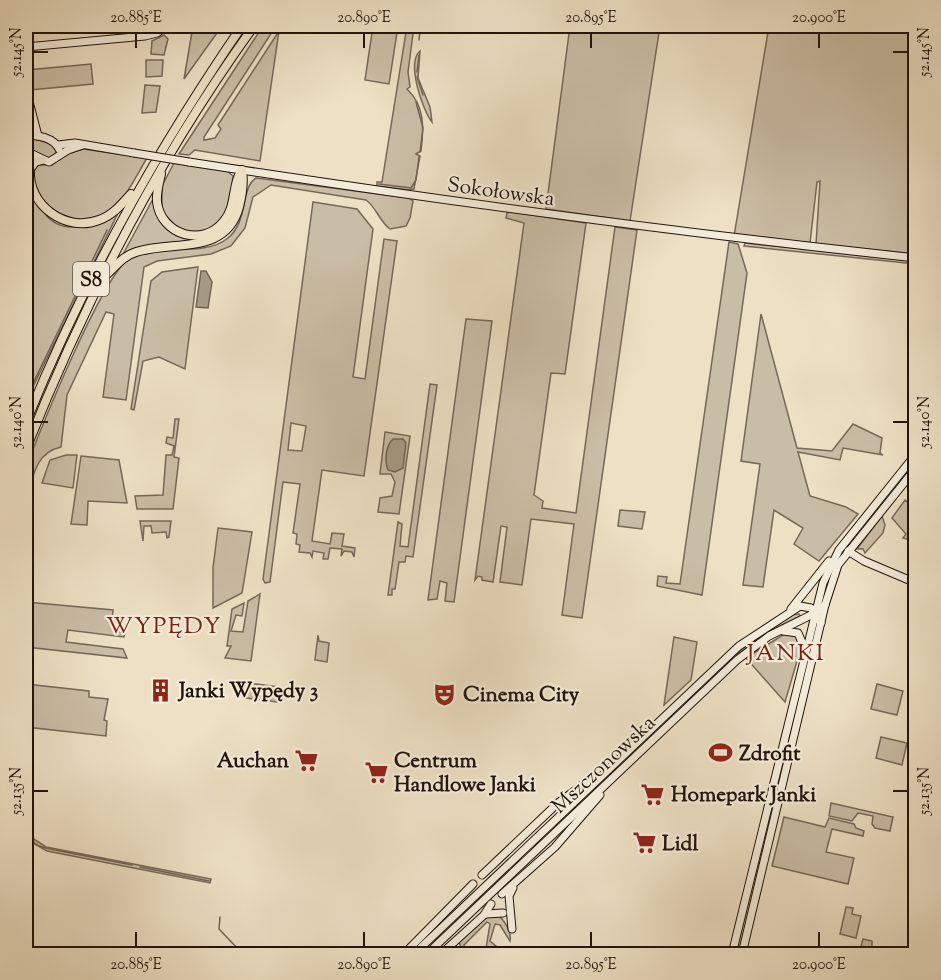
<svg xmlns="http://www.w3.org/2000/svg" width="941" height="980" font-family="'Sorts Mill Goudy',serif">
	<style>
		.green { fill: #cabda5; stroke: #756858; stroke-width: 1.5; fill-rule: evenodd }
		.water { fill: #a79a85; stroke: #716454; stroke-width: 1.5 }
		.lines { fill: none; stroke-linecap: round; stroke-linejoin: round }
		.stream { stroke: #716454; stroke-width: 1.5 }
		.secondary-casing { stroke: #20130b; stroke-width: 9 }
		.highway-casing { stroke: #20130b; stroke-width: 10 }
		.secondary { stroke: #f3ebd9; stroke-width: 7 }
		.highway { stroke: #ede0c4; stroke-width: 8 }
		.secondary-bridge-casing { stroke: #20130b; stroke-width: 9; stroke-linecap: butt }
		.secondary-bridge { stroke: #f3ebd9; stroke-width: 7 }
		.ticks { fill: none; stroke: #20130b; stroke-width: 2 }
		.labels { text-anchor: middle; stroke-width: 4.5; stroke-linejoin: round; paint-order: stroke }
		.shield { fill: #f3ebd9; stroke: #5f5449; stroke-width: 1.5 }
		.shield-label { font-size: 20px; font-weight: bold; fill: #20130b }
		.street-label { font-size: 21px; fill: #20130b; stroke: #f3ebd9 }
		.poi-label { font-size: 21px; font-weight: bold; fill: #20130b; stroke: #f3ebd9; text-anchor: start }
		.quarter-label { font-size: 24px; letter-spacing: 1.5px; fill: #7a1f14; stroke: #f3ebd9 }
		.neatline { fill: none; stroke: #20130b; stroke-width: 2 }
		.ticks-label { font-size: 15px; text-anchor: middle; fill: #20130b }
	</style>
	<rect width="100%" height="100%" fill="#ede0c4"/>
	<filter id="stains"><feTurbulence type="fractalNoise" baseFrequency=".00333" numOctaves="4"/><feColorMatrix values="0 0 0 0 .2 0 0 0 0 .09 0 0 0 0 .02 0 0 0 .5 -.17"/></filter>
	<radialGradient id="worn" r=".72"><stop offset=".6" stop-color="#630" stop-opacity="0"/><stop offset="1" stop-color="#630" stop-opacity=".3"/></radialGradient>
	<g class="green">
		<path d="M193,26H222L184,79Z"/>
		<path d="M263,26H276L204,137V140L215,138L221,129L218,125L279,31L260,161L195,150L189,155L179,154Z"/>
		<path d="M373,26H398L389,84L365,80Z"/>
		<path d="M407,26H414L408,72L410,87L407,89C425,106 424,128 421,151L416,154L420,156L414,189L409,190L377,186V182H382Z"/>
		<path d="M570,26H660L630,221L546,209Z"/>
		<path d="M769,26H915V254L816,244L820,181L817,182L810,243L734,236Z"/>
		<path d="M164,35L168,39L164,55L151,54L152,41Z"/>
		<path d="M420,51L418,78L430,107L432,122C423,111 406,63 420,51Z"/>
		<path d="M146,60H163L162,76L146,77Z"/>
		<path d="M91,64L93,84L30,90L27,70Z"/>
		<path d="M145,85L160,86L156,112L142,113Z"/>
		<path d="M35,139L52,144L56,150L55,155L49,159L28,148L29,140Z"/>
		<path d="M83,149L147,158C136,176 126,199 109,212C77,236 33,208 33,171L38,165H52L66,154Z"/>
		<path d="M26,155L32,159C35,186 35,229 76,227C89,226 103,216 117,215L26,401Z"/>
		<path d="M174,163L227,171L233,176C230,211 222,239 180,230L162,212V186Z"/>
		<path d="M256,178L409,198L413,201L410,218L406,226L390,229C379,221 377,208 366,200L271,185L253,197L245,228L231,246L211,254L157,261L144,267L126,400L103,397L114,314L106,312L67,395L61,447C34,453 33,479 26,502V486L33,464L28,462C42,426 103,274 130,258C158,241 202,259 228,238C249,221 240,188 256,178Z"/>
		<path d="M153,199C159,225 172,239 200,240L136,248L123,254Z"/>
		<path d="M313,202L357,209L373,229L353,377L365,379L384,239L397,241L364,476L322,470L312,541L330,544L332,533L344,534L342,546L355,548L354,557L352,552L344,551L341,556L342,549L330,548L328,559H323L324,553L313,551L312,557L310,553L299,552L300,545L296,544L297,534L293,533L300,484L283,482L270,582L265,583L263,579ZM291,423L306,426L302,451L288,450Z"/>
		<path d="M511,212L586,223L565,374L551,373L534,495L543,501L542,508L576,513L615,227L637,230L582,618L562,615L574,524L531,519L522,585L500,582L507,527L501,526L493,582L482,580V577L478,576L475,580L524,223L506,218L507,213Z"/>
		<path d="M729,242L738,244L747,273L702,595L657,586L658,576L667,577L666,583L680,584Z"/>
		<path d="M745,243L915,260V264L744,246Z"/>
		<path d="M198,267L185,369L159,357L143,361L134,410L131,409L151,281L162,272Z"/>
		<path d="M761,314L797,448L832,451L853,424L882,438L880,453L883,455L843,448L840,460L798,452L810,496L846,507L858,514L819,561L794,544L803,528L774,510L763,587L743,585L760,464L741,461Z"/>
		<path d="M466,319L492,321L454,602L445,601L447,583L440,581L437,599L428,600Z"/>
		<path d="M430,384L437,385L413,557L406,556L405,562H399L395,589H392V595H388L398,522L402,524L400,546L408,547Z"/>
		<path d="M175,419H179L174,457L179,458L173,509H137L135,496L163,495L166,455H172L174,446L166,443L167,437L173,438Z"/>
		<path d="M385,432L410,436L399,514L378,512L380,498L392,496L395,482L391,474H380Z"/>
		<path d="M66,455H77L73,488L42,483L50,460Z"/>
		<path d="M81,456L119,460L127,503L88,501L87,525L71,524Z"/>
		<path d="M905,500L915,508V541L903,538L906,534L892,518Z"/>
		<path d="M620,510L645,512L642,529L618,526Z"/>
		<path d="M882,516L885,525L883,533L865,553L863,549H857Z"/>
		<path d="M140,521H171L169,537L167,538L166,532L152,533L151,526H144L143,541Z"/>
		<path d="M218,528L252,532L242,593L213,608V568Z"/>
		<path d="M260,594L251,661L225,658L231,646H227L232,609L244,603L242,616L236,615L231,631L243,632L248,601Z"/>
		<path d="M26,602L113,610L112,620L121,621L120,632L125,633L124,637L68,630L66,642L123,649L127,658L26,647Z"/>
		<path d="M799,614L800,616L766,633L738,654L525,857L513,867L511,866L729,658L791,615Z"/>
		<path d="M814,631L739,954H735Z"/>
		<path d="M786,633L795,634L802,644L785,702L746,658Z"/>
		<path d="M318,635L319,641L329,643L327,662L315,660Z"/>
		<path d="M674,637L697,642L691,680L664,705Z"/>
		<path d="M248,683L279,687L277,702L246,698Z"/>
		<path d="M26,684L89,691V697L108,699L104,720L107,721L106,736L26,727Z"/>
		<path d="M877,684L903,691L897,715L871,709Z"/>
		<path d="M881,737L907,743L902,765L876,758Z"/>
		<path d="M831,803L893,817L890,831L875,828L872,824L873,816L858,813L852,821L829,816Z"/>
		<path d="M784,817L825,827L829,818L854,824L856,828L864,831L863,836L832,829L826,852L854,858L848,884L772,866Z"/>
		<path d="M26,834L46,847L195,876L211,879L210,883L47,851L26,839Z"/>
		<path d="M846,907L853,908L852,914L861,916L856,938L840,934Z"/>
		<path d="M488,916H499C505,921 512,933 510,941L500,925L495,924L490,941L496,946L486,948L490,924L487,922L464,945L467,954H463L459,942Z"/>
		<path d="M863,939L872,941V949L894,954L896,947L900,948L898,954H859Z"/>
	</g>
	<g class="water">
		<path d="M201,271H206L212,282L208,308L196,307Z"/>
		<path d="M393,439H403L406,443L403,468L395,472L388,470C384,461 386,445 393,439Z"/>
	</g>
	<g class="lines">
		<g class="stream">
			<path d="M419,40L420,30"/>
			<path d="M417,72L419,55"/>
			<path d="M417,77L423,95"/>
			<path d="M416,102L423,128L420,152"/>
			<path d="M379,184L411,188L416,180L419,157"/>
			<path d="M26,398L107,230"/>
			<path d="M26,837L39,846L50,849L132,865"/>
			<path d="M140,867L209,881"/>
			<path d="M220,917L219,929L240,951"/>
		</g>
		<defs>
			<g id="secondary">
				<path d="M26,47L145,36L157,33L166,26"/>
				<path d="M26,90L38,136"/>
				<path d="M26,136C37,134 54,138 59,149"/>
				<path d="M58,145L75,143L134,153"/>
				<path d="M26,151L49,162L68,150L83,145"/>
				<path d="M189,162C430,199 672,232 916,258"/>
				<path d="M848,551L864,561L916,583"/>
				<path d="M791,609L829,561"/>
				<path d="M783,631L798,633L804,647"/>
				<path d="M482,875L558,803L595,776"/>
				<path d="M502,894L555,847L600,795"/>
				<path d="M486,914L503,913"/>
				<path d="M512,929L509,896L513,888"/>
				<path d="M404,954L473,884"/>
				<path d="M414,954L739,646L800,606L811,608L821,623"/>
				<path d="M427,954L737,660L769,636L815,613L825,605"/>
				<path d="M441,954L484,915L491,904"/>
				<path d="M732,954L823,583L839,550L916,454"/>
				<path d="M742,954L825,605L838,565L916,468"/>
			</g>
			<g id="highway">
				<path d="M42,160L35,162L30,169C27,205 66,233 99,220C113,215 122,204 131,194"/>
				<path d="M161,174C159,183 156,193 157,202C161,235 203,248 224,221C236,207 232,188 240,173"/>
				<path d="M106,275C116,266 123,256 136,252C173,240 226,256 239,207C242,195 244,182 242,170"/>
				<path d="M26,422C83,281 157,150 242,26"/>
				<path d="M26,449C85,300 160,156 254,26"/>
			</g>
		</defs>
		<use href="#secondary" class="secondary-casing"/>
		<use href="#highway" class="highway-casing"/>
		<use href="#secondary" class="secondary"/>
		<use href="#highway" class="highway"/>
		<defs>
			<path id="secondary-bridge" d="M134,153L189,162"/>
		</defs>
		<use href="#secondary-bridge" class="secondary-bridge-casing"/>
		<use href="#secondary-bridge" class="secondary-bridge"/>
	</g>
	<path class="ticks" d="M136,33V48M364,33V48M591,33V48M819,33V48M33,52H48M893,52H908M33,422H48M893,422H908M33,791H48M893,791H908M136,932V947M364,932V947M591,932V947M819,932V947"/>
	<defs>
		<symbol id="building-bare" viewBox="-9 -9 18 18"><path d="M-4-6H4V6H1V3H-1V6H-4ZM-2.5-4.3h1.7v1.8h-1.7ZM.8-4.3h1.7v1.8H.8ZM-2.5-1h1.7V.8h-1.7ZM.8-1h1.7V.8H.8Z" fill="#8f2418" stroke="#f3ebd9" stroke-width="2.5" paint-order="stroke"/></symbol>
		<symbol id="theatre-bare" viewBox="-9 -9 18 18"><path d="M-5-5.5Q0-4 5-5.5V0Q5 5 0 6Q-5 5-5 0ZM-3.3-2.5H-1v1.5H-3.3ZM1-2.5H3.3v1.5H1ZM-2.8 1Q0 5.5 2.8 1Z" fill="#8f2418" stroke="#f3ebd9" stroke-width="2.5" paint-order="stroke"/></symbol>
		<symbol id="stadium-bare" viewBox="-9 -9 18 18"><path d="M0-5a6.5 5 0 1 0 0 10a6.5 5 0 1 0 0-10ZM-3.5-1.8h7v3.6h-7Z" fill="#8f2418" stroke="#f3ebd9" stroke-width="2.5" paint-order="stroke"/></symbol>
		<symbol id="supermarket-bare" viewBox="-9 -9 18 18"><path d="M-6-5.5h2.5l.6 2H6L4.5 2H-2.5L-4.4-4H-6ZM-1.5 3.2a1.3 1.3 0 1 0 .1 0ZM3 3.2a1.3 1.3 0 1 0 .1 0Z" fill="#8f2418" stroke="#f3ebd9" stroke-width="2.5" paint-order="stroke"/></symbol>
	</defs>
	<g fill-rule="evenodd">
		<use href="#building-bare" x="144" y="674" width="33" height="33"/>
		<use href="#theatre-bare" x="428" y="678" width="33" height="33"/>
		<use href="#stadium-bare" x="704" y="736" width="33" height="33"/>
		<use href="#supermarket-bare" x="290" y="744" width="33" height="33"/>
		<use href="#supermarket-bare" x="360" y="756" width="33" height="33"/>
		<use href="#supermarket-bare" x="636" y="778" width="33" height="33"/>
		<use href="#supermarket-bare" x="628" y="826" width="33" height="33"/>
	</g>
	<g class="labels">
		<rect class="shield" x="73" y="262" width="36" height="34" rx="4.5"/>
		<g class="shield-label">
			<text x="91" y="286">S8</text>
		</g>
		<g class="street-label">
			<text transform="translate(501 191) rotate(8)" y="7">Sokołowska</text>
			<text transform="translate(603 764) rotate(-43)" y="7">Mszczonowska</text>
		</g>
		<g class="poi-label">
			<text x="179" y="697">Janki Wypędy 3</text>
			<text x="463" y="701">Cinema City</text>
			<text x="739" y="760">Zdrofit</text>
			<text x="289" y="767" text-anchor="end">Auchan</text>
			<text x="394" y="767">Centrum<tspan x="394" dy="24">Handlowe Janki</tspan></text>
			<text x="671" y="801">Homepark Janki</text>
			<text x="662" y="850">Lidl</text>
		</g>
		<g class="quarter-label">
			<text x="164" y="633">WYPĘDY</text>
			<text x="786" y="660">JANKI</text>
		</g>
	</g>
	<rect width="941" height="980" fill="none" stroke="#ede0c4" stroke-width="66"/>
	<rect x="33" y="33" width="875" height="914" class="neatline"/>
	<g class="ticks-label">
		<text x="136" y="22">20.885°E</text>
		<text x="364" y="22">20.890°E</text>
		<text x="591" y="22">20.895°E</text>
		<text x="819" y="22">20.900°E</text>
		<text transform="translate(16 52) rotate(-90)" y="5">52.145°N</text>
		<text transform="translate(924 52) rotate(-90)" y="5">52.145°N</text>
		<text transform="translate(16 422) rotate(-90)" y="5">52.140°N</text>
		<text transform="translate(924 422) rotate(-90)" y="5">52.140°N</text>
		<text transform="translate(16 791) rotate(-90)" y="5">52.135°N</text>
		<text transform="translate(924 791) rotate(-90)" y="5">52.135°N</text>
		<text x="136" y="969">20.885°E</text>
		<text x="364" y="969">20.890°E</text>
		<text x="591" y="969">20.895°E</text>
		<text x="819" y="969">20.900°E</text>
	</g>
	<rect width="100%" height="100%" filter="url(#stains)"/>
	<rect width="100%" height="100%" fill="url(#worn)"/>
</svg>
